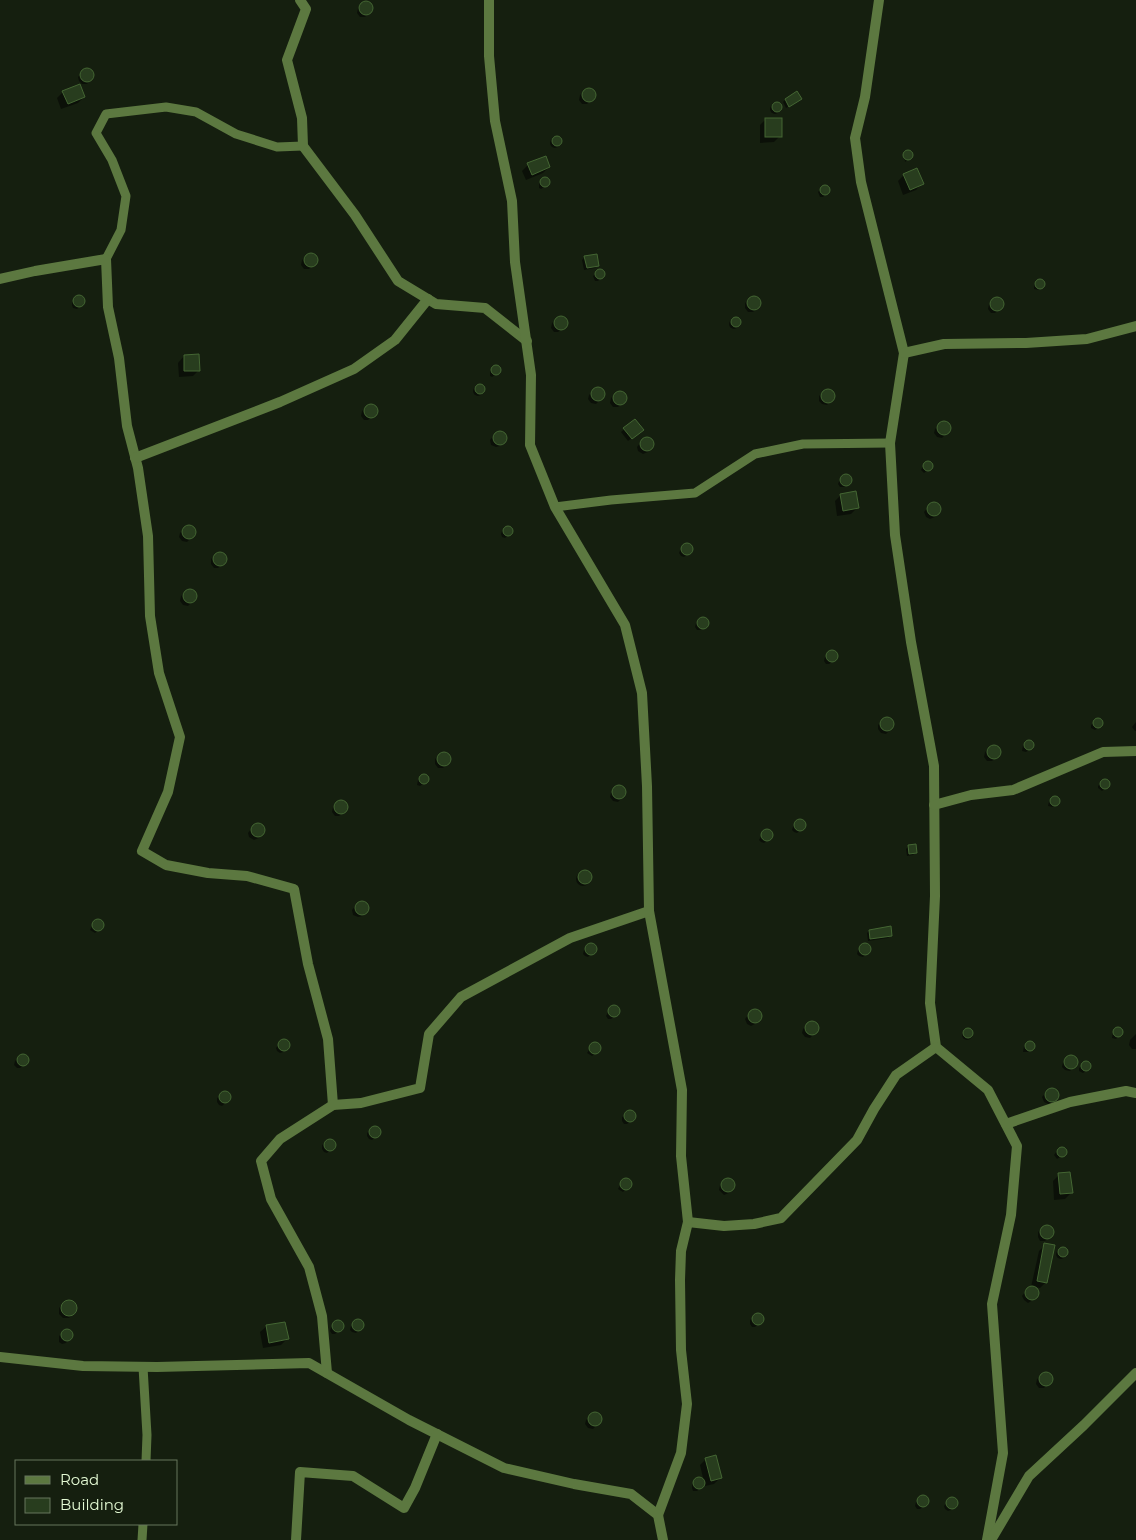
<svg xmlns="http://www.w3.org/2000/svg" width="1136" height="1540" font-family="Montserrat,sans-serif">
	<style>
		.shadow { fill: #0007 }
		.building { fill: #283d1e; stroke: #463 }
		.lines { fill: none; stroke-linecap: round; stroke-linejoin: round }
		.service { stroke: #5c7840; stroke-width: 9 }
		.minor { stroke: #5c7840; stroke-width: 10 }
	</style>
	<rect width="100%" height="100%" fill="#151f0f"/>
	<g class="shadow">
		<path d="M364,2H369L372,6V11L365,17H360L357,13L358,8Z"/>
		<path d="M85,70H89L92,72L93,77L87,84H82L79,81L78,77Z"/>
		<path d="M587,89H591L594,93V98L587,104H582L579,100L580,95Z"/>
		<path d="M63,92L84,97L78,103L61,109L57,98Z"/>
		<path d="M785,100L798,101L786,108L783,102Z"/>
		<circle cx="775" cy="109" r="5"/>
		<path d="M766,119L780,136L774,142L760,143V125Z"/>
		<circle cx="555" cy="143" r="5"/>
		<path d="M907,151L911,154V157L905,162L904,153Z"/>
		<path d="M528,165L549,167L543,173L526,180L522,171Z"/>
		<path d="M904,175L922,183L916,190L903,195L898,181Z"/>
		<path d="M545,179L547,180V185L541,189L539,188V183Z"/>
		<path d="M823,187H826L828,192L823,197H820L818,192Z"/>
		<path d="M309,254H313L317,258L316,263L309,269H304L301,265L302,260Z"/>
		<path d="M585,257L597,266L595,268L584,270L582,260Z"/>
		<path d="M599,271H602L603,276L598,281H595L593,276Z"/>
		<path d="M1041,280L1043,282L1042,287L1039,290L1034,289V284Z"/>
		<path d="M79,296L83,299V304L77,309L73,308L72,305V302Z"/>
		<path d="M752,297H757L760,301V306L753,312H748L745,308V303Z"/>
		<path d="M996,298L1000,299L1003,302V307L995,313H991L988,309L989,304Z"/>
		<path d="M559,317L563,318L566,321V326L558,332H554L551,328L552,323Z"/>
		<circle cx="734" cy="324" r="5"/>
		<path d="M184,356L199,370L193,376L179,377L178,363Z"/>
		<path d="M496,366L499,370L498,373L492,377L490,376V371Z"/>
		<circle cx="478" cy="391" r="5"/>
		<path d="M596,388L601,389L604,392L603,397L596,404L591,403L588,399L589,395Z"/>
		<path d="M826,390H831L834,394V398L827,405L822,404L819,401V396Z"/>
		<path d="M618,392H622L625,396V401L618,407H613L610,403L611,398Z"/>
		<path d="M369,405H373L376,409V413L368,420H364L361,416L362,411Z"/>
		<path d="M635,420L639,432L628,441L621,432Z"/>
		<path d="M942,422L947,423L950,426L949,431L942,438L937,437L934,433L935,429Z"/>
		<path d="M500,432L504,434L506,438L500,446L496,447L491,445L490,440L496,433Z"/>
		<path d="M647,438L651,440L653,444L648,452L643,454L638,451L637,447L643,439Z"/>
		<path d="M925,463H928L931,464L932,467L924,473L921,470Z"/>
		<path d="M847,475L850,478V481L845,487H840L838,484L840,479L843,476Z"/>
		<path d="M841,495L858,507L851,514L837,516L835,501Z"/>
		<path d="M934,503L938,505L940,510L935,517L930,519L926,517L924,512L930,505Z"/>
		<path d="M187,526L192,527L195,530L194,535L187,542L182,541L179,537L180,533Z"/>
		<path d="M508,527L512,531L510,534L505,538L502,537L501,534L502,531Z"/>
		<path d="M689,544L691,547L690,552L684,557L681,556L679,553L681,548L684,545Z"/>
		<path d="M218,553H223L226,557V562L218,568H214L211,564V559Z"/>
		<path d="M188,590L192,591L196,594L195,599L188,606L183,605L180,601L181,596Z"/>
		<path d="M702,618L707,621V624L700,630H697L695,627L696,623Z"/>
		<path d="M832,652L835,653L836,659L829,664H826L824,661L825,657Z"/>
		<path d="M885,718L890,719L893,723V727L886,734L881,733L878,729V725Z"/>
		<path d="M1097,720L1101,722V726L1095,730L1091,728V725Z"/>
		<path d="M1136,722V731H1135L1132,727Z"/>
		<path d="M1029,741L1032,743V748L1026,752L1022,751L1023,745Z"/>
		<path d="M992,746H997L1000,750L999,755L992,761H987L984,757L985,752Z"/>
		<path d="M442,753H447L450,757V762L443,768H438L435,764V759Z"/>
		<path d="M424,776L427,779L426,782L420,786L417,785L418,780Z"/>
		<path d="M1104,780L1108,782V786L1102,791L1098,788V786Z"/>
		<path d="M618,786L622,787L625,790V795L618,802L613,801L610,797L611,793Z"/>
		<path d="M1055,797L1058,801L1056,804L1053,807L1048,806L1049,801Z"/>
		<path d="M340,801H344L347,805V810L339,816H335L332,812L333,807Z"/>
		<path d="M801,820L804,823L803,828L797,833L794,832L792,830L794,824L797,821Z"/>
		<path d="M258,824L262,826L264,830L259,838L254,840L249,837L248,833L254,825Z"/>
		<path d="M764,831H768L771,833L770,838L764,843L761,842L759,840Z"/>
		<path d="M909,846L915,853L913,855L907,856L906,849Z"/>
		<circle cx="583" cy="879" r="7"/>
		<path d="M362,902L366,904L368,908L363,916L358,917L353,915L352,910L358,903Z"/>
		<path d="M95,921H100L102,923L101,928L95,933L90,930Z"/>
		<path d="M869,931L891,935L888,938L868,941L867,933Z"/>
		<path d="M865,944L869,946V952L863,957L859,956L857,954L858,950Z"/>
		<path d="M590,945L595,947V950L588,957L585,956L583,954L584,950Z"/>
		<path d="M611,1007H615L618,1009L617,1014L611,1019H608L606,1016Z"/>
		<path d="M755,1010L759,1012L761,1017L755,1024L751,1026L747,1024L745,1019L751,1012Z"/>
		<path d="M810,1022L814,1023L818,1026L817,1031L810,1038L805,1037L802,1033L803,1029Z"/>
		<path d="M1119,1028L1121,1030V1034L1116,1039L1112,1038L1113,1032Z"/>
		<circle cx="967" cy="1035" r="5"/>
		<path d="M1136,1034V1049H1132L1129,1045L1130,1040Z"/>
		<path d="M282,1041H286L289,1043V1046L283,1052L280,1053L277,1051L276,1048Z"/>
		<path d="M1030,1042L1033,1047L1028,1052H1023L1024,1046Z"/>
		<path d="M593,1044H597L600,1050L592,1056L587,1053Z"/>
		<path d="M21,1055L25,1056L28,1059L27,1063L20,1068H17L14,1065L15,1061Z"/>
		<path d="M1069,1056H1074L1077,1059V1064L1070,1071L1065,1070L1062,1067L1063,1062Z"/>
		<path d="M1085,1063L1090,1065L1089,1069L1083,1073L1079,1071V1068Z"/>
		<path d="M1052,1088L1057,1090L1058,1095L1053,1103L1048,1104L1044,1102L1042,1097L1048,1090Z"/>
		<path d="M224,1093H228L230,1096L229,1100L222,1106L219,1105L217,1102V1098Z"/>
		<path d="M631,1112L634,1118L627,1124H624L622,1121V1117Z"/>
		<path d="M374,1127L378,1129V1135L372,1140L369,1139L367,1136V1133Z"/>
		<path d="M329,1140L333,1141V1147L327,1153L324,1152L322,1149V1145Z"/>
		<path d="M1062,1148L1065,1150V1154L1057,1159L1054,1155L1056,1152Z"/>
		<path d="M1059,1175L1071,1193L1065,1199L1054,1200L1053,1181Z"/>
		<path d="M729,1179L733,1181L735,1185L729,1193L724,1195L719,1190L720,1185Z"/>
		<path d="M623,1180H627L630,1185L623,1192L618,1189Z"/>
		<path d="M1045,1226H1050L1053,1230L1052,1235L1045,1241H1040L1038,1237V1232Z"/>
		<path d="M1045,1245L1046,1282L1040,1288L1036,1287L1038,1293L1036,1298L1028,1303L1024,1300L1022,1296L1028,1288L1031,1287L1039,1251Z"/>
		<circle cx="1061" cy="1254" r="5"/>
		<path d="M66,1301H72L75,1305L76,1310L69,1318H63L59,1314V1308Z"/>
		<path d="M757,1315L761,1316V1322L755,1327H752L750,1324V1320Z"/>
		<path d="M358,1321L362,1323V1328L356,1333L352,1332L350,1330L351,1326Z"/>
		<path d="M339,1322L342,1328L335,1334H332L330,1331L332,1325L335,1323Z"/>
		<path d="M267,1326L287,1339L281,1345L263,1348L260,1332Z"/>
		<path d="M67,1330L71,1332V1336L66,1343L62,1344L59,1342V1336Z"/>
		<path d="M1046,1373L1050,1374L1052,1379L1044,1388H1039L1036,1384L1037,1379Z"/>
		<path d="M593,1414H598L601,1417L600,1422L593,1429L588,1428L585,1424L586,1420Z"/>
		<path d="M706,1459L720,1478L714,1484L705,1486V1484L697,1491H693L692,1488V1484L695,1481L699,1479L704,1482L700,1465Z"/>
		<path d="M922,1497L927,1499L926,1504L920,1509H917L915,1506L916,1502Z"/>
		<path d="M950,1499H954L957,1504L951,1510L948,1511L945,1509L944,1506Z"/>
	</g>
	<g class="building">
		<circle cx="366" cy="8" r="7"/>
		<circle cx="87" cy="75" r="7"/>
		<path d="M80,84L85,97L68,104L62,91Z"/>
		<circle cx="589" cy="95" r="7"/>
		<path d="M797,91L802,99L789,107L785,99Z"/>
		<circle cx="777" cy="107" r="5"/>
		<rect x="765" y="118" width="17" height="19"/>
		<circle cx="557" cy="141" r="5"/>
		<circle cx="908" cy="155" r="5"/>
		<path d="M546,156L550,167L532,175L527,163Z"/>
		<path d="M917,168L924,184L910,190L903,174Z"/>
		<circle cx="545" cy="182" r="5"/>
		<circle cx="825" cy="190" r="5"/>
		<circle cx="311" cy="260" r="7"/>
		<path d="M597,254L599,266L587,268L584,256Z"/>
		<circle cx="600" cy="274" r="5"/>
		<circle cx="1040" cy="284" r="5"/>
		<circle cx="79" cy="301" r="6"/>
		<circle cx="754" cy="303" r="7"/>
		<circle cx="997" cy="304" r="7"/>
		<circle cx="561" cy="323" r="7"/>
		<circle cx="736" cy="322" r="5"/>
		<path d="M199,354L200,371H184V355Z"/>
		<circle cx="496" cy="370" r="5"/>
		<circle cx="480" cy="389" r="5"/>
		<circle cx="598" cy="394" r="7"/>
		<circle cx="828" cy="396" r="7"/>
		<circle cx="620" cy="398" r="7"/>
		<circle cx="371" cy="411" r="7"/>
		<path d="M635,419L644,430L632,439L623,428Z"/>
		<circle cx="944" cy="428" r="7"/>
		<circle cx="500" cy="438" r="7"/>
		<circle cx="647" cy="444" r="7"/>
		<circle cx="928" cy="466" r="5"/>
		<circle cx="846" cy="480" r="6"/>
		<path d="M856,491L859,508L843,511L840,494Z"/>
		<circle cx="934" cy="509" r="7"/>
		<circle cx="189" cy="532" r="7"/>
		<circle cx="508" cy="531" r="5"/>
		<circle cx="687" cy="549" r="6"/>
		<circle cx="220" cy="559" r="7"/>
		<circle cx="190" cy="596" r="7"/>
		<circle cx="703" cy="623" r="6"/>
		<circle cx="832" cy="656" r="6"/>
		<circle cx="887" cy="724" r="7"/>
		<circle cx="1098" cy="723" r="5"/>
		<circle cx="1029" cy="745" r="5"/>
		<circle cx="994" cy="752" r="7"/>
		<circle cx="444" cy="759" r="7"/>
		<circle cx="424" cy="779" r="5"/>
		<circle cx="1105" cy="784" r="5"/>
		<circle cx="619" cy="792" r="7"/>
		<circle cx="1055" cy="801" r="5"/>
		<circle cx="341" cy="807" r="7"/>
		<circle cx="800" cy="825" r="6"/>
		<circle cx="258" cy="830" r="7"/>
		<circle cx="767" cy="835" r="6"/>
		<path d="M916,844L917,853L909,854L908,845Z"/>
		<circle cx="585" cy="877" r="7"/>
		<circle cx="362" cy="908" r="7"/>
		<circle cx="98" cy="925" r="6"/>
		<path d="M891,926L892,936L870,939L869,930Z"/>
		<circle cx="865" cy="949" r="6"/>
		<circle cx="591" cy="949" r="6"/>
		<circle cx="614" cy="1011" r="6"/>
		<circle cx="755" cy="1016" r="7"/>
		<circle cx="812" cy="1028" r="7"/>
		<circle cx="1118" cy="1032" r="5"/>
		<circle cx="968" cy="1033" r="5"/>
		<circle cx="284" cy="1045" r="6"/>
		<circle cx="1030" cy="1046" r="5"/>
		<circle cx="595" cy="1048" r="6"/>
		<circle cx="23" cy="1060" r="6"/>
		<circle cx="1071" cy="1062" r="7"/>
		<circle cx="1086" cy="1066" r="5"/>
		<circle cx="1052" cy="1095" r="7"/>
		<circle cx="225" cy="1097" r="6"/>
		<circle cx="630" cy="1116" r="6"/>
		<circle cx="375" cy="1132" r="6"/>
		<circle cx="330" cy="1145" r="6"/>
		<circle cx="1062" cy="1152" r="5"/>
		<path d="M1070,1172L1073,1193L1060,1194L1058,1173Z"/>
		<circle cx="728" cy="1185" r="7"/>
		<circle cx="626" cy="1184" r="6"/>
		<circle cx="1047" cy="1232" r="7"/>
		<path d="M1044,1243L1055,1245L1047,1283L1037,1281Z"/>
		<circle cx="1063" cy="1252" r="5"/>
		<circle cx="1032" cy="1293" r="7"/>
		<circle cx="69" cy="1308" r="8"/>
		<circle cx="758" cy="1319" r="6"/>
		<circle cx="358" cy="1325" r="6"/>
		<circle cx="338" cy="1326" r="6"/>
		<path d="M285,1322L289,1339L269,1343L266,1325Z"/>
		<circle cx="67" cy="1335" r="6"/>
		<circle cx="1046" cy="1379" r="7"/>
		<circle cx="595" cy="1419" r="7"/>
		<path d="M716,1455L722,1478L711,1481L705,1458Z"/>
		<circle cx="699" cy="1483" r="6"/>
		<circle cx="923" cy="1501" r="6"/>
		<circle cx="952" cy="1503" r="6"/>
	</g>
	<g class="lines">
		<g class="service">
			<path d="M106,259L121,230L126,196L112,160L96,133L106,114L166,107L196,112L236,134L277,147L303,146"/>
			<path d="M555,507L611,500L695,493L755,454L803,444L890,443"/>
			<path d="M143,1367L147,1435L146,1461"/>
			<path d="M142,1540L143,1524"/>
		</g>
		<g class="minor">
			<path d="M300,0L306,9L287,60L302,118L303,146L355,215L398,281L436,304L485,308L527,341"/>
			<path d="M489,0V56L495,121L512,201L515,262L531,375L530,445L555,507L625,625L642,693L647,786L649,911L682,1090L681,1156L688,1222L681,1251L680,1280L681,1350L687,1404L681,1453L658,1515"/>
			<path d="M879,0L865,97L855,138L861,182L904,353L890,443L895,535L911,642L934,766L935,896L930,1003L936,1047L988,1090L1017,1146L1011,1215L992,1304L1003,1453L987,1540"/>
			<path d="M0,279L35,271L106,259L108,307L119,358L127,426L138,468L148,536L150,616L159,673L180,737L168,792L142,851L166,865L208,873L247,876L294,889L308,964L328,1039L333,1105"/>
			<path d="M904,353L944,344L1026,343L1087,339L1136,326"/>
			<path d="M135,458L280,402L354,369L395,340L428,299"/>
			<path d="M934,805L971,795L1013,790L1103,752L1136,751"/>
			<path d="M1006,1124L1070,1102L1126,1091L1136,1093"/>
			<path d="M688,1222L724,1226L754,1224L781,1218L857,1140L874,1109L896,1075L936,1047"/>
			<path d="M0,1357L83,1366L157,1367L309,1363L409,1420L504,1468L574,1484L631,1494L658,1515L663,1540"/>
			<path d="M327,1373L322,1316L309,1267L271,1199L261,1161L280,1139L333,1105L361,1103L420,1088L429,1034L461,997L570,938L649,911"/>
			<path d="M296,1540L300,1472L353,1476L404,1508L415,1488L437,1434"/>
			<path d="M991,1540L1029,1476L1084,1425L1136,1373"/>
		</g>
	</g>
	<rect x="15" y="1460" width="162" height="65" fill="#151f0f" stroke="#67765d"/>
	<rect x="25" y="1476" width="25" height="8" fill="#5c7840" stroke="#67765d"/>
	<text x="60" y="1485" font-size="15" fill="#e3f9d3">Road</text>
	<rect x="25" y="1498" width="25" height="15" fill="#283d1e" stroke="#67765d"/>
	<text x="60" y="1510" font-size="15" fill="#e3f9d3">Building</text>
</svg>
